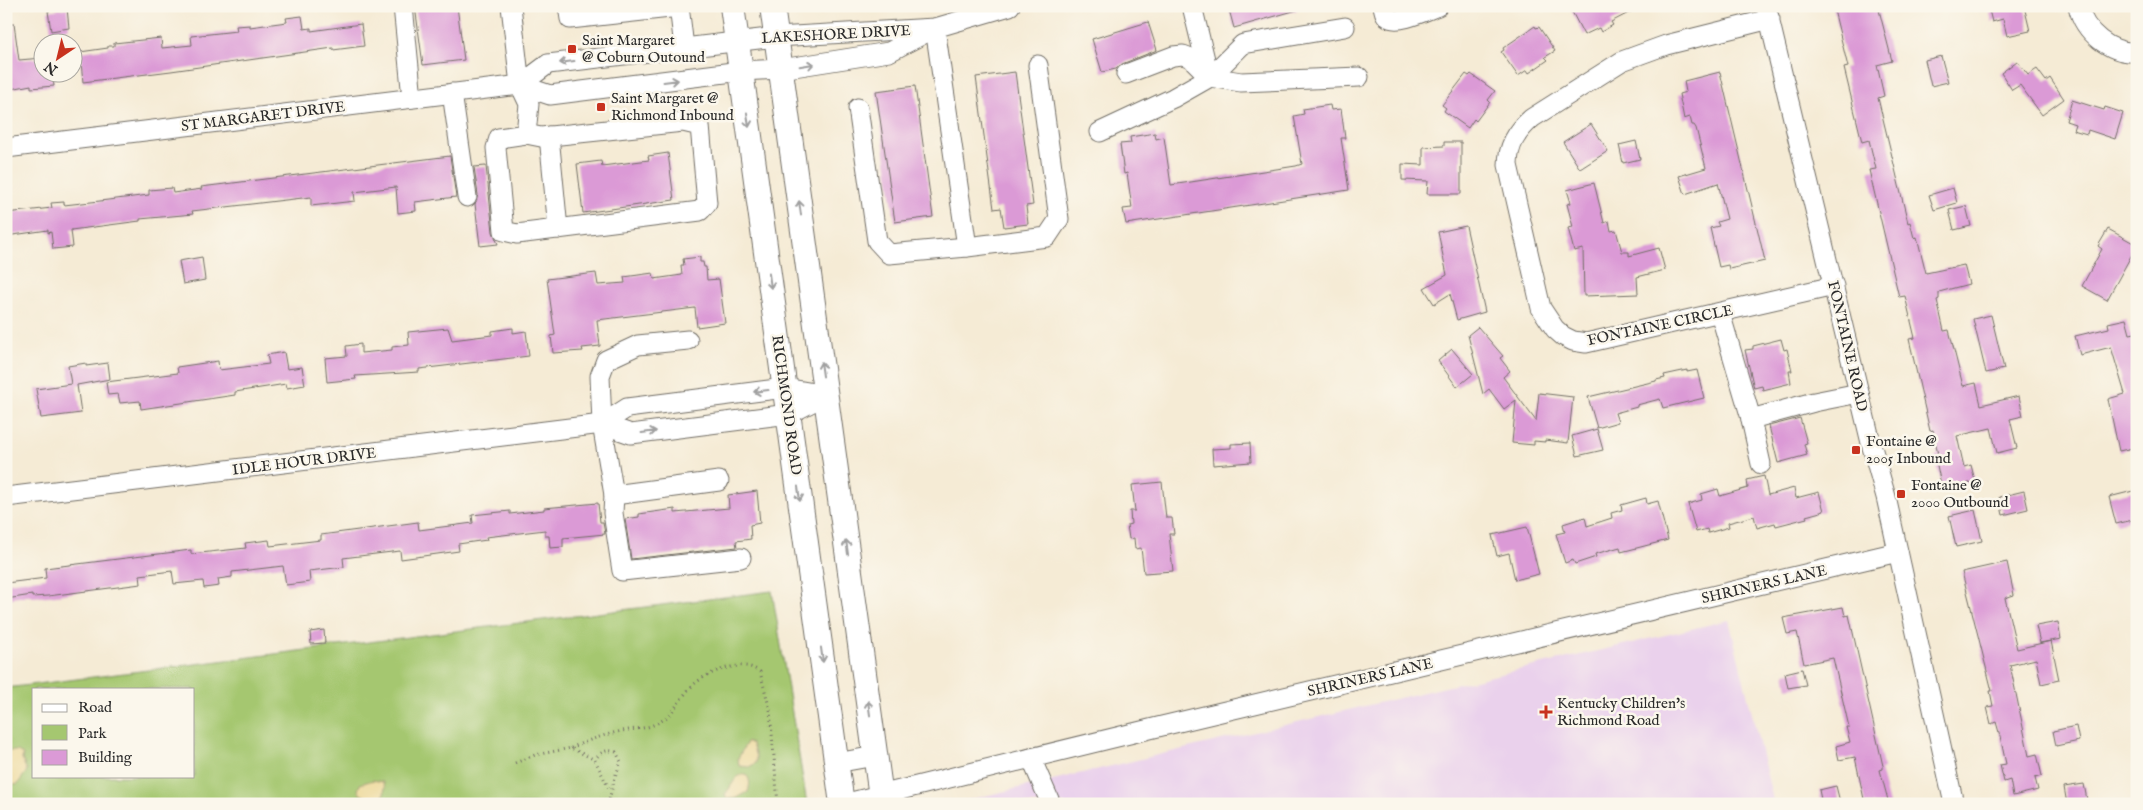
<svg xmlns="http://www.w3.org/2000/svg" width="2143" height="810" font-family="'IM FELL English',serif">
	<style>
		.built { fill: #ead1ec }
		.green { fill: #a5c770; stroke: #68794e; fill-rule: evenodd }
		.sand { fill: #eeda9e; stroke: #8c8264 }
		.building { fill: #db9ad6 }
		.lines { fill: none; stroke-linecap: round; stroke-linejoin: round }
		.minor-casing { stroke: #726e66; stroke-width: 21 }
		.major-casing { stroke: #726e66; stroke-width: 26 }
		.path { stroke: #726e66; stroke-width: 3; stroke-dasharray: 1 4; stroke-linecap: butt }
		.minor { stroke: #fff; stroke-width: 19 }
		.major { stroke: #fff; stroke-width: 24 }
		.oneway { stroke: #a0a0a0 }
		.poi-dot { fill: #c8321e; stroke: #fbf7ec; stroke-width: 2 }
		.labels { text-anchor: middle; stroke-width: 5; stroke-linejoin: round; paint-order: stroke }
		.street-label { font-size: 15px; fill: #2b2b2b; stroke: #fbf7ec }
		.poi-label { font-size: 15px; fill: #2b2b2b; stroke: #fbf7ec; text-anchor: start }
	</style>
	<rect width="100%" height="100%" fill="#fbf7ec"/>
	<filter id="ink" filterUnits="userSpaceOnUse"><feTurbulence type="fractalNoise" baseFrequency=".02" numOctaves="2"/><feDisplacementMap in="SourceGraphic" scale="10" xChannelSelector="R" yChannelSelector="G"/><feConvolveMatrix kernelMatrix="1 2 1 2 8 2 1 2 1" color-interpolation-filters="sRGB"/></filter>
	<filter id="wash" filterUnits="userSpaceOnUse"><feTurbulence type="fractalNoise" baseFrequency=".0096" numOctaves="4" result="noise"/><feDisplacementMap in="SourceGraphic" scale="20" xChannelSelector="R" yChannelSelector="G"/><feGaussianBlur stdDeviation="1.12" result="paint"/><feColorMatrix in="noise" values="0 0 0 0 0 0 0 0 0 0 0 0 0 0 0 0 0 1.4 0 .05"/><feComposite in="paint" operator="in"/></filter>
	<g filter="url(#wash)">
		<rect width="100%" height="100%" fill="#f5ebd5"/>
		<path class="built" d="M1729,620L1774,804H951Z"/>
		<path class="green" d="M772,591L807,804H6V688ZM34,689H194V776H34Z"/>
		<g class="sand">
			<path d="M747,742L752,744L756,757V763L749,767L739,766L738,758Z"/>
			<path d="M8,751H18L23,755L22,759L27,771L17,785L12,784L6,779V754Z"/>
			<path d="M742,774H745C751,779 750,785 748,792L737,798L727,799L725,794C731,788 734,777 742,774Z"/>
			<path d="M373,780L383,782L385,787L383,800L372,803L370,799L360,794L358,790L360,784Z"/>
		</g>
		<g id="blocks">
			<g class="building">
				<path d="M415,6H457L464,60L423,65Z"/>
				<path d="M1228,6H1296L1297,10L1234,28Z"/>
				<path d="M1569,6H1642L1611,22L1613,25L1601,32L1599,28L1584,35Z"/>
				<path d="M1833,6H1878L1892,61L1877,65L1884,96L1878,98L1908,223L1910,222L1914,238L1917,237L1926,273L1964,265L1969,284L1939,292V299L1937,300L1944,331L1949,330L1963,386L1976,383L1981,405L2019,396L2023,416L2010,419L2017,448L1997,453L1991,428L1957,436L1964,467L1971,465L1975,481L1966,484L1942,489L1935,456L1938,455L1933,430L1930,431L1909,339L1915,338L1905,296L1899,297L1869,170L1876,169L1869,140L1862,142L1844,68L1848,67Z"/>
				<path d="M2004,6H2024L2030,31L2007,36L2003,19L1992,22L1989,10Z"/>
				<path d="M67,8L69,28L51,31L48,11Z"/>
				<path d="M302,16L304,29L311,28V31L361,24L364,46L333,50V48L171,71L83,82L80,52L108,48V46H114V43L161,38L162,48L192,45L191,36L237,31L236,26L250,25V27L287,22L286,18Z"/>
				<path d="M1148,22L1157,50L1122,64L1116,69L1102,72L1092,39Z"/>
				<path d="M6,24H14L19,60L42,58V72H52L54,86L31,88V85L6,90Z"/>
				<path d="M1535,26L1536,28L1539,27L1555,51L1545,57L1548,60L1529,73L1527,70L1518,76L1501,52L1504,50L1503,48Z"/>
				<path d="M1941,56L1948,82L1931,86L1925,60Z"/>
				<path d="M2017,61L2028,75L2037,69L2046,81L2050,78L2064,99L2042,115L2020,85L2012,90L2001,73Z"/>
				<path d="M1015,72L1033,205L1026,206L1028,224L1004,227L1001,208L994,209L976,77Z"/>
				<path d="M1720,72L1765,261L1729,269L1728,265L1719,267L1710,228L1719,226L1717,222L1727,219L1718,183L1685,194L1679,176L1706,168L1696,128L1694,125H1692L1690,117L1684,119L1679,94L1686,92L1684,81Z"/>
				<path d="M1466,74L1469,76L1471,74L1495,91L1488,100L1490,102L1476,121L1474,119L1468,128L1444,111L1446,108L1442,105Z"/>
				<path d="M915,86L933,217L895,222L876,91Z"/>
				<path d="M2072,100L2104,110L2105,107L2123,113L2115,139L2088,130L2087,134L2073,130L2075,124L2066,121Z"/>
				<path d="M1330,105L1331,110L1341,109L1345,138H1341L1349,190L1126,224L1123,209L1132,208L1127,173L1124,174L1120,144L1131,143L1130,137L1155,133L1156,139L1164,137L1171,185L1296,166L1302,164L1294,116L1304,114L1303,109Z"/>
				<path d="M1591,124L1608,151L1580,169L1563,142Z"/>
				<path d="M1636,141L1640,159L1623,163L1619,145Z"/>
				<path d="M1444,142H1461V194H1427L1428,181L1402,180V164L1423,165V147L1444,146Z"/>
				<path d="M668,153L674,200L583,213L577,164L601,161L602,166L649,160L648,156Z"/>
				<path d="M450,156L456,197L415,202L416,211L398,213L396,187L354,192L355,201L311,206V197L192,211L193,214L140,219V221L71,230L73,247L53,249L51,232L48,233V230L6,236V213L52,208L51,203L64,202V205L100,201L149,195V190L172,188L173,193L202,189L201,187Z"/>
				<path d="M486,166L493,232L498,244L480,246L475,204L478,195L474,167Z"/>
				<path d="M1594,183L1604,223L1609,221L1611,231L1616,230L1622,252H1629V256L1659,248L1665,270L1637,277L1638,294L1584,296L1583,249L1574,251L1568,228L1573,227L1567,204L1571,203L1567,190Z"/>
				<path d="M1953,188L1957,203L1934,210L1929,195Z"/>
				<path d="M1966,206L1971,226L1954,230L1949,210Z"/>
				<path d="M1466,226L1485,312L1457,320L1450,294L1434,304L1424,288L1447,275L1438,232Z"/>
				<path d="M2108,229L2137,245L2107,300L2082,286L2102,249L2098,246Z"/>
				<path d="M202,257L205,280L183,284L179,261Z"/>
				<path d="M700,257V262H703L704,267H706L707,280L719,279L725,323L697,327L695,308L597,320L600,346L582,348L583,351L553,353L551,336L555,335L547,279L596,273L598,285L625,283L624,277L653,273L654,279L682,275L681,265H684L683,259Z"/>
				<path d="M1991,315L2004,369L1986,373L1973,319Z"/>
				<path d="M2126,319L2130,334L2135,333L2137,340V447L2119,451L2108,399L2125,394L2111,347L2080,355L2075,336L2109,328L2108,323Z"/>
				<path d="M1478,327L1503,356L1500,358L1510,371L1503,377L1536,421L1539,393L1573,397L1568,443L1545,440V442L1534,441V445L1512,443L1516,400L1504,409L1489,389L1483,394L1468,335Z"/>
				<path d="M448,328L452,340L492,335V331L513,328V333L526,331L529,356L419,369V372L355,376L356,379L327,382L325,358L347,356L346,346L361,344V353L392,350V347L409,345L408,332Z"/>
				<path d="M1781,339L1784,350L1787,349L1792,371H1789L1791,383L1763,390L1762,386L1754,388L1745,350L1753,349V346Z"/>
				<path d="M1452,349L1473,374L1457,387L1438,361Z"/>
				<path d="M284,352L287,369L302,367L305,385L287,388L286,384L235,392V395L141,409L140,401L120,403L118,394L108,395L106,382L178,373L177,367L218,361L219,370L269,364L267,355Z"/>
				<path d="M86,363V366L108,363L110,379L77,385L81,413L41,418L36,389L71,384L68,366Z"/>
				<path d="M1687,370V372L1697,370L1704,398L1663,408L1660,399L1637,405V407L1615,413L1618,422L1597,428L1588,397L1656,381V380L1665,378L1664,375Z"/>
				<path d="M1800,418L1807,443L1804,444L1807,455L1778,463L1769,426Z"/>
				<path d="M1597,429L1603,450L1577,456L1572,436Z"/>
				<path d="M1250,443L1251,462L1213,465L1212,449L1231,448V444Z"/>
				<path d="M1764,476L1768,495L1794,488L1796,498L1819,492L1824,511L1806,516L1807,518L1776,526L1775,523L1757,528L1754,516L1728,523L1729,527L1708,533L1707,529L1696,532L1688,504L1702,500L1701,494L1718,489L1720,496L1748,488L1747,480Z"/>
				<path d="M1162,482L1166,518H1172L1174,534H1169L1173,571L1144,573L1141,548L1135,549L1134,538L1129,539L1127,525L1131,524L1130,511H1135L1132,485Z"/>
				<path d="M2137,490V519L2116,524L2109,497Z"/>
				<path d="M757,491L760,523L750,525L751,539L736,541L737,547L631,559L625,519L639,517V514L675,509V513L729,508L728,495Z"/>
				<path d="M2024,491L2028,509L2003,515L1999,497Z"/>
				<path d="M1646,498L1647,504L1658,501L1668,540L1621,552L1620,547L1595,554L1596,557L1575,564L1573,560L1565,563L1556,534L1565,532L1563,524L1585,517L1587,526L1612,518L1611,513L1622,510L1621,505Z"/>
				<path d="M598,503L600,522H603L605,534L563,538V547L550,548L549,536H545V530L486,537L487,540L458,544L459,551L401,559L400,551L343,558L344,567L309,571L310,582L286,585L283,566L232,572V577L218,579L219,586L204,588L203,581L174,584L172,571L140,575L141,584L48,596L32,597V595L6,599V583L46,578L45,568L191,550V554L246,548L245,543L269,540L270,546L321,540V535L418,522L419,530L473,523L472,515L510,511V514L544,510V508Z"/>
				<path d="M1975,510L1982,541L1956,547L1949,516Z"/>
				<path d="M1527,527L1539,574L1515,580L1509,553L1497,556L1492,535Z"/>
				<path d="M2007,562L2014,595L2005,598L2017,649L2051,641L2059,680L2041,684L2036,659L2010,665L2029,756L2037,754L2042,776L2035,778L2038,790L2013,796L2010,780L2004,782L2000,765L2006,764L2000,736L1996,722L1991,724L1987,707L1993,706L1990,691H1992L1962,572Z"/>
				<path d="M1843,607L1845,616L1849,615L1883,766V769L1880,770L1889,804H1865L1855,757L1839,760L1836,746L1850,742L1846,727H1849L1833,658L1804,664L1797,632L1787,634L1783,618Z"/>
				<path d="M2058,622L2061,639L2040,643L2036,626Z"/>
				<path d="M324,630L325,643L311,644L310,632Z"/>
				<path d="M1802,669L1806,685L1788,688L1785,673Z"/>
				<path d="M2076,726L2079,741L2056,746L2053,731Z"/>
				<path d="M2084,784L2087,800L2067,804L2064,787Z"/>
				<path d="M1836,786L1840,802L1822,804L1819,790Z"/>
			</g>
		</g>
	</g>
	<g filter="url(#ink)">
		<use href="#blocks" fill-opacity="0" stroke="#726e66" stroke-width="1"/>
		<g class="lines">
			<defs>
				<g id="minor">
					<path d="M403,6L412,98"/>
					<path d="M511,6L520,85L529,104L526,134L499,138L496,148L504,231L517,234L700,211L707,203L700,126L683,122L541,137L526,134"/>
					<path d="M568,6L570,19L679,7"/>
					<path d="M679,6L684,47"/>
					<path d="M1192,6L1209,76"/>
					<path d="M1383,6C1384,10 1384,15 1388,17C1397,25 1427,10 1438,6"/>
					<path d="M1766,6L1872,447L1886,497L1954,804"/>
					<path d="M2078,6C2084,32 2110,54 2137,52"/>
					<path d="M1770,19L1666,45L1622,61L1532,118C1517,131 1508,145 1508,165L1541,308L1555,329L1563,336L1573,341L1586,343L1834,286"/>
					<path d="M1126,74L1173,56L1183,55L1191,58L1210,77L1241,82L1359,77"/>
					<path d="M520,85L548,64L776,37L935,28L1010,6"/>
					<path d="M452,93L467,197"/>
					<path d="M858,108L877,241L889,254L967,247L935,28"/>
					<path d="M1100,132L1173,98L1210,77L1243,44L1345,27"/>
					<path d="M549,136L558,229"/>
					<path d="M6,148L520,85L550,95L741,71L781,69L889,52L935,28"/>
					<path d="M967,247L1047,237L1059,219L1038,65"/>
					<path d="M1720,313L1750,415L1761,464"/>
					<path d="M688,340L638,345L606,360L600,376L602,424L614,495L719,481"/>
					<path d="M1751,419L1814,402L1859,393"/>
					<path d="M602,424L631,434L789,414L826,395"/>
					<path d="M614,495L613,513L622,571L741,558"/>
					<path d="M6,497L602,424L627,408L785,388L826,395"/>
					<path d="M1031,758L1051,804"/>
					<path d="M836,763L875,756"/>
					<path d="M843,804L1162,726L1898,552"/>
				</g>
				<g id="major">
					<path d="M732,6L842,804"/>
					<path d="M772,6L882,804"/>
				</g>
			</defs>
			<use href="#minor" class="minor-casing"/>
			<use href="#major" class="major-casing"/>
			<g class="path">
				<path d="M571,748C588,740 604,735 622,731C632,729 644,729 653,725C671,718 674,708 685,694C696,679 713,671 731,667C743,665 750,665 760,672L770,710L778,804"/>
				<path d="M515,763L535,755L571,748L595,760"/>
				<path d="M608,804L615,777L621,762L616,752C606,749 601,751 595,760L610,791"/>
			</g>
			<use href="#minor" class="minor"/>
			<use href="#major" class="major"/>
		</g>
		<defs><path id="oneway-shaft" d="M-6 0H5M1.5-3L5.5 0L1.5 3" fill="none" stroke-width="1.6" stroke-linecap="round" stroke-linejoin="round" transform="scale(1.25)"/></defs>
		<g class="oneway">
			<use href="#oneway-shaft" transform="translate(567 62) rotate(173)"/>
			<use href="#oneway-shaft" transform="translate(807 65) rotate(-9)"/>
			<use href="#oneway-shaft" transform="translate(671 81) rotate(-7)"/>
			<use href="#oneway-shaft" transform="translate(748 120) rotate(82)"/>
			<use href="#oneway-shaft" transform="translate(800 208) rotate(-98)"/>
			<use href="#oneway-shaft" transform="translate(770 281) rotate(82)"/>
			<use href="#oneway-shaft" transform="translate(822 369) rotate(-98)"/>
			<use href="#oneway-shaft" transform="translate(761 391) rotate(173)"/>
			<use href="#oneway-shaft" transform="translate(649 432) rotate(-7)"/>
			<use href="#oneway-shaft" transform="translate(799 494) rotate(82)"/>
			<use href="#oneway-shaft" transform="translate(847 547) rotate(-98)"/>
			<use href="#oneway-shaft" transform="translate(822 655) rotate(82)"/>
			<use href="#oneway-shaft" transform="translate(869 708) rotate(-98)"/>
		</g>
	</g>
	<g class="poi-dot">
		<rect x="567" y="44" width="10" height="10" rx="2.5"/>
		<rect x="596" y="102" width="10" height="10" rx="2.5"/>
		<rect x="1851" y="445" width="10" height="10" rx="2.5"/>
		<rect x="1896" y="489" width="10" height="10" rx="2.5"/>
		<path d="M1543.5 704.5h5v5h5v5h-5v5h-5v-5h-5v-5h5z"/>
	</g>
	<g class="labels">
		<g class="street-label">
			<text transform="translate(836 34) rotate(-3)" y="5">LAKESHORE DRIVE</text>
			<text transform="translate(263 116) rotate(-7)" y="5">ST MARGARET DRIVE</text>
			<text transform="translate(1660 325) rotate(-12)" y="5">FONTAINE CIRCLE</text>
			<text transform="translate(1848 346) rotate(77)" y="5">FONTAINE ROAD</text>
			<text transform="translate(787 405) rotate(82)" y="5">RICHMOND ROAD</text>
			<text transform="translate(304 461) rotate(-7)" y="5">IDLE HOUR DRIVE</text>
			<text transform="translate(1764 584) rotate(-13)" y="5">SHRINERS LANE</text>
			<text transform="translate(1370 677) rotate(-13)" y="5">SHRINERS LANE</text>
		</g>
		<g class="poi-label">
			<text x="582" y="45">Saint Margaret<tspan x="582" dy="17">@ Coburn Outound</tspan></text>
			<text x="611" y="103">Saint Margaret @<tspan x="611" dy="17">Richmond Inbound</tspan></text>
			<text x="1866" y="446">Fontaine @<tspan x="1866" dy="17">2005 Inbound</tspan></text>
			<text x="1911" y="490">Fontaine @<tspan x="1911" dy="17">2000 Outbound</tspan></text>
			<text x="1557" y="708">Kentucky Children's<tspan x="1557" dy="17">Richmond Road</tspan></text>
		</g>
	</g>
	<rect width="2143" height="810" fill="none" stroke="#fbf7ec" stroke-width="25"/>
	<rect x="32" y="688" width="162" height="90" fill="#fbf7ec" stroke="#a8a59f"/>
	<rect x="42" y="704" width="25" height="8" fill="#ffffff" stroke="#a8a59f"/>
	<text x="78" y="712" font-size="15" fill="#2b2b2b">Road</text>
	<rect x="42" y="725" width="25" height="15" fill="#a5c770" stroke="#a8a59f"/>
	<text x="78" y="738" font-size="15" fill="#2b2b2b">Park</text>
	<rect x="42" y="750" width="25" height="15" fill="#db9ad6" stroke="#a8a59f"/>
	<text x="78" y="762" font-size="15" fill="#2b2b2b">Building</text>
	<g transform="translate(58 58) rotate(215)"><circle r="24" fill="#fbf7ec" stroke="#a8a59f"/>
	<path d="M0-4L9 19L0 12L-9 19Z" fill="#c8321e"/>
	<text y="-8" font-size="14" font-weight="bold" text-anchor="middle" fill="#2b2b2b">N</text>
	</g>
</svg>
